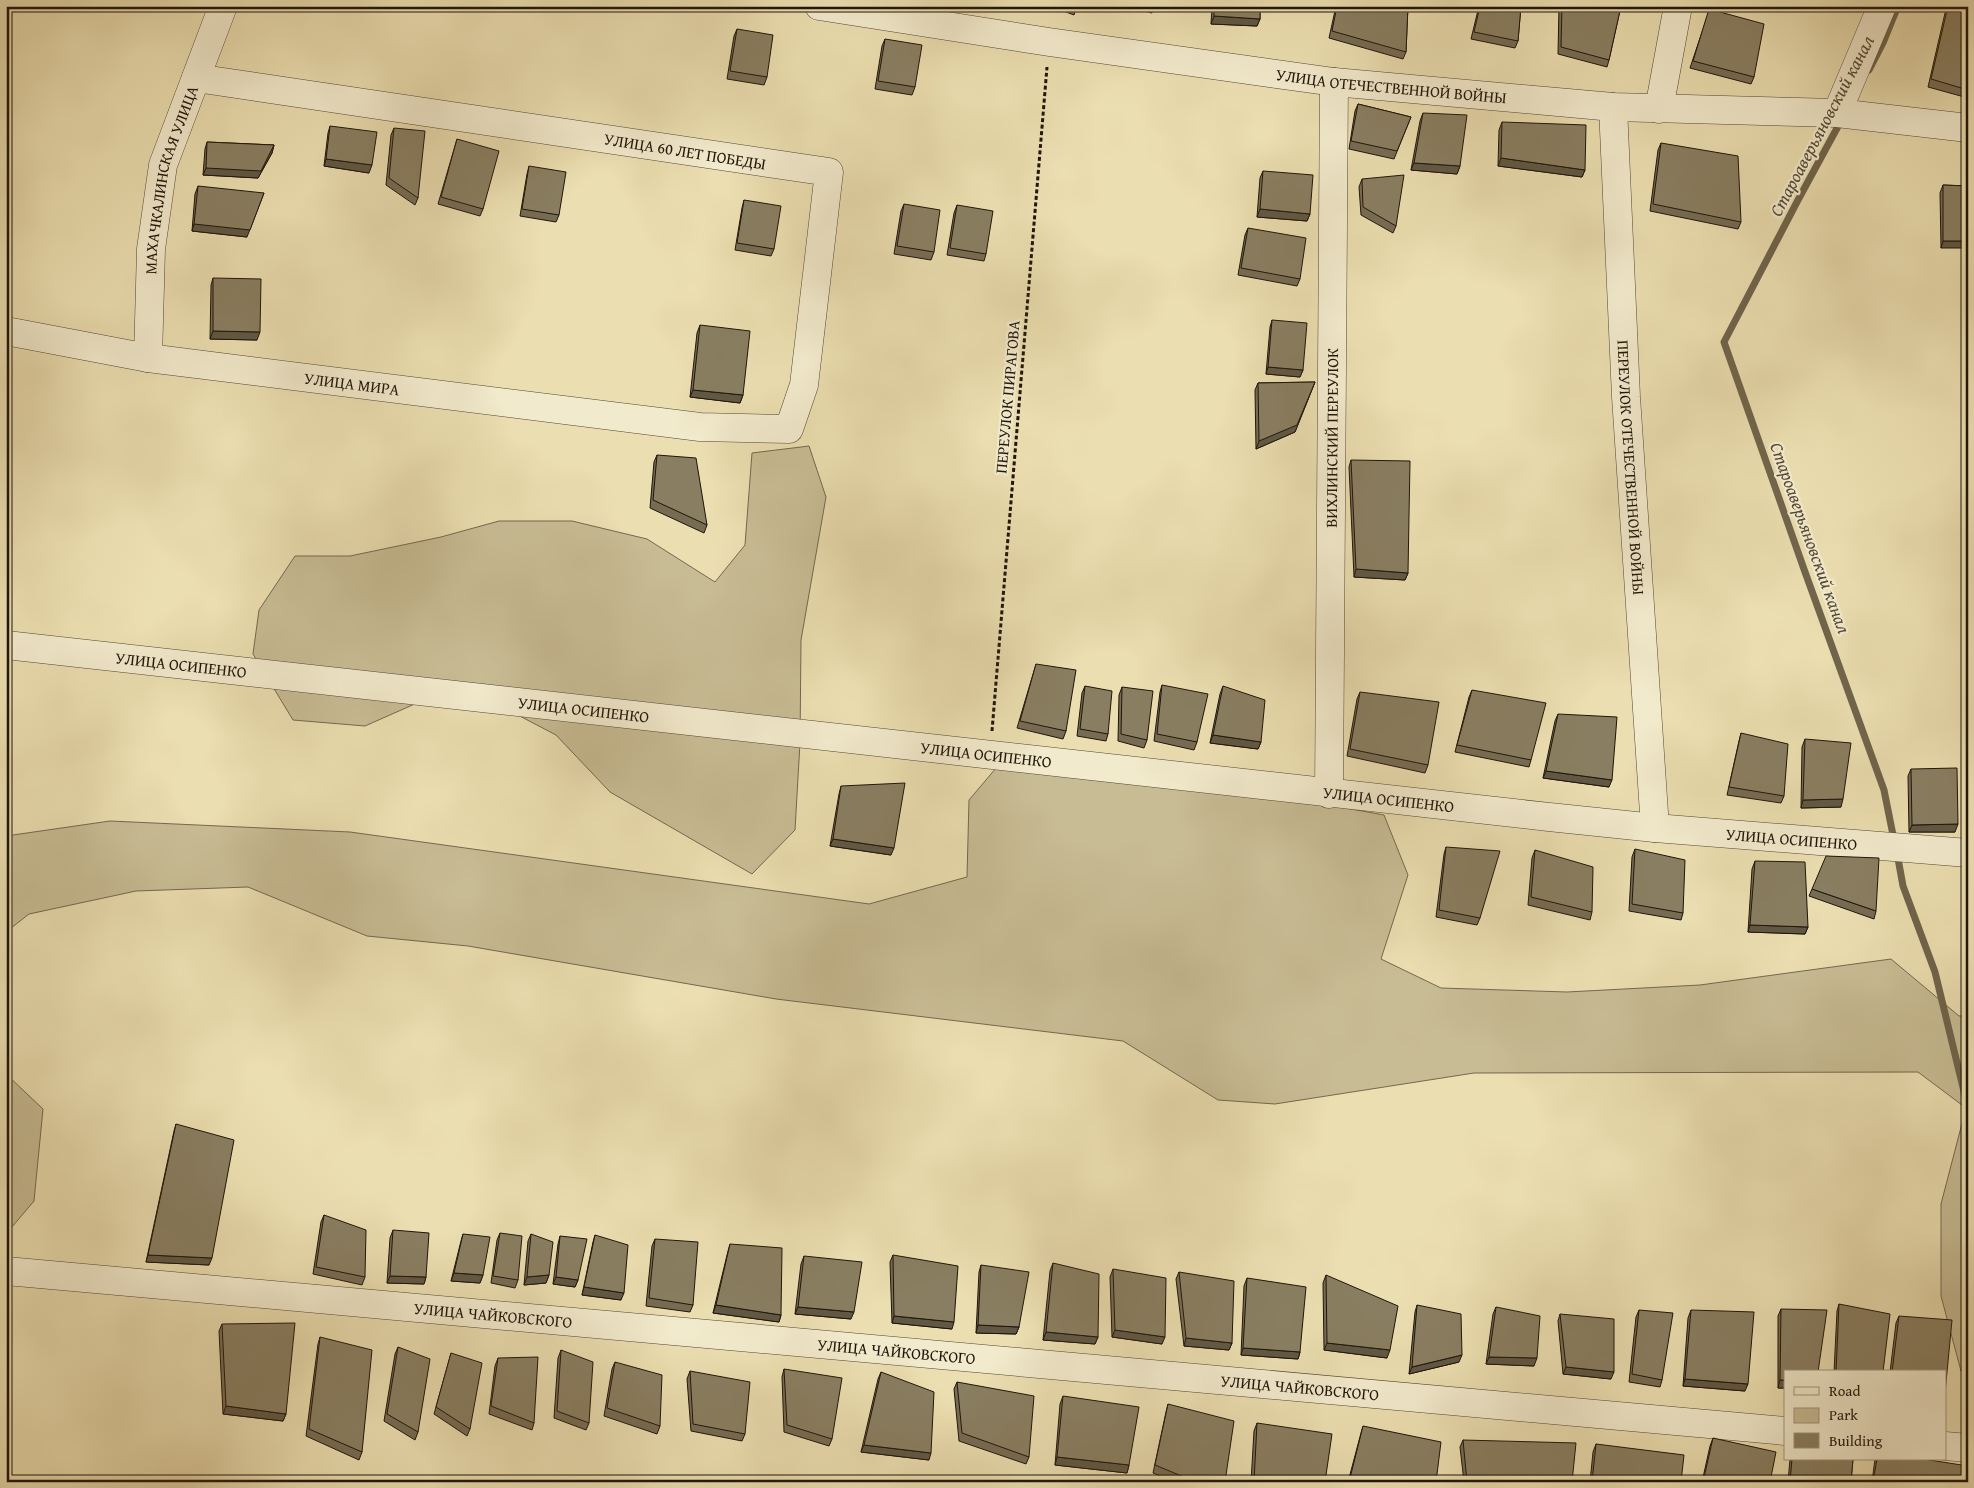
<svg xmlns="http://www.w3.org/2000/svg" width="1974" height="1488" font-family="'Gentium Book Plus',serif">
	<style>
		.green { fill: #c8bc94; stroke: #746850 }
		.lines { fill: none; stroke-linecap: round; stroke-linejoin: round }
		.stream { stroke: #70654c; stroke-width: 7 }
		.minor-casing { stroke: #524734; stroke-width: 29 }
		.path { stroke: #1f150b; stroke-width: 3; stroke-dasharray: 4 2.5; stroke-linecap: butt }
		.minor { stroke: #f2eacc; stroke-width: 28 }
		.wall { fill: #766c53; stroke: #1f150b }
		.shaded-wall { fill: #605844; stroke: #1f150b }
		.building { fill: #897e61; stroke: #1f150b }
		.labels { text-anchor: middle; stroke-width: 4.5; stroke-linejoin: round; paint-order: stroke }
		.street-label { font-size: 16px; fill: #1f150b; stroke: #f2eacc }
		.water-label { font-size: 18px; font-style: italic; fill: #554a37; stroke: #f2eacc }
	</style>
	<rect width="100%" height="100%" fill="#ebdeb0"/>
	<filter id="stains"><feTurbulence type="fractalNoise" baseFrequency=".004" numOctaves="4"/><feColorMatrix values="0 0 0 0 .2 0 0 0 0 .09 0 0 0 0 .02 0 0 0 .5 -.17"/></filter>
	<radialGradient id="worn" r=".72"><stop offset=".6" stop-color="#630" stop-opacity="0"/><stop offset="1" stop-color="#630" stop-opacity=".3"/></radialGradient>
	<g class="green">
		<path d="M809,446L826,497L801,640L800,743L795,830L752,874L610,792L556,735L489,700L426,699L365,726L293,720L253,654L259,610L295,556H350L441,537L499,521H572L647,539L715,582L745,545L752,453Z"/>
		<path d="M1013,748L1384,815L1408,875L1381,959L1441,988L1567,992L1700,985L1891,959L1959,1016H1968V1370L1961,1371L1941,1296V1204L1966,1108L1918,1072L1474,1073L1275,1104L1218,1100L1123,1041L776,999L468,946L367,936L248,887L136,891L29,914L6,932V836L110,821L350,832L869,904L967,877L969,800Z"/>
		<path d="M6,1074L43,1109L34,1201L6,1234Z"/>
	</g>
	<g class="lines">
		<g class="stream">
			<path d="M1869,70L1883,43L1898,6"/>
			<path d="M1842,119L1798,200L1724,342L1805,572L1884,790L1894,840"/>
			<path d="M1897,853L1903,886L1935,972L1968,1108"/>
		</g>
		<defs>
			<g id="minor">
				<path id="s1" d="M819,6L1049,42L1334,82L1613,107L1837,113L1968,128"/>
				<path id="s2" d="M1613,107L1626,397L1655,828"/>
				<path d="M1659,109L1678,6"/>
				<path d="M1837,113L1882,6"/>
				<path id="s3" d="M6,331L148,358L700,427L789,429L804,385L829,172L196,78"/>
				<path id="s4" d="M148,358L151,249L163,165L223,6"/>
				<path id="s5" d="M6,645L1549,817L1655,828L1968,853"/>
				<path id="s6" d="M1329,794L1334,82"/>
				<path id="s7" d="M6,1271L1785,1431"/>
				<path d="M1945,1446L1968,1448"/>
			</g>
		</defs>
		<use href="#minor" class="minor-casing"/>
		<path class="path" d="M992,731L1047,67"/>
		<use href="#minor" class="minor"/>
	</g>
	<g class="wall">
		<path d="M1050,6H1077L1074,15Z"/>
		<path d="M1126,6H1154L1152,13Z"/>
		<path d="M1212,6H1260V19L1257,26L1211,24Z"/>
		<path d="M1336,6H1408L1406,52L1403,59L1329,38Z"/>
		<path d="M1479,6H1521L1518,41L1515,48L1471,39Z"/>
		<path d="M1559,6H1621L1609,60L1607,67L1558,54Z"/>
		<path d="M1948,6L1968,14V98L1928,87L1945,13Z"/>
		<path d="M1707,17L1754,77L1751,84L1690,68Z"/>
		<path d="M737,29L767,77L764,85L727,79L734,36Z"/>
		<path d="M885,39L915,87L912,95L875,89L882,46Z"/>
		<path d="M1358,104L1411,117L1394,159L1349,149L1355,111Z"/>
		<path d="M1423,113L1460,166L1457,174L1411,170L1420,121Z"/>
		<path d="M1502,122L1585,170L1582,177L1498,166L1499,130Z"/>
		<path d="M330,126L369,173L324,166L328,133Z"/>
		<path d="M394,128L418,198L415,205L386,185L391,135Z"/>
		<path d="M457,139L483,209L480,216L438,204Z"/>
		<path d="M207,142L274,145L272,153L258,178L203,175L205,149Z"/>
		<path d="M1661,143L1741,222L1738,229L1650,211L1658,150Z"/>
		<path d="M529,166L559,215L556,222L520,216L527,174Z"/>
		<path d="M1263,171L1310,214L1307,221L1257,217L1260,178Z"/>
		<path d="M1362,179L1396,226L1393,233L1361,215L1359,187Z"/>
		<path d="M1943,185L1968,186L1941,248L1940,193Z"/>
		<path d="M198,186L247,237L192,231L195,194Z"/>
		<path d="M744,200L774,249L771,256L735,250L742,208Z"/>
		<path d="M904,204L934,252L931,260L894,254L901,211Z"/>
		<path d="M957,205L986,254L984,261L947,255L954,213Z"/>
		<path d="M1248,228L1300,279L1297,286L1238,275L1245,235Z"/>
		<path d="M213,278L257,340L210,339L211,285Z"/>
		<path d="M1272,320L1303,370L1300,377L1266,374L1270,327Z"/>
		<path d="M700,325L743,395L740,403L690,397L697,333Z"/>
		<path d="M1315,382L1295,432L1256,449L1255,390L1258,383Z"/>
		<path d="M657,455L707,525L704,533L650,508L654,462Z"/>
		<path d="M1351,460L1408,573L1405,580L1354,577L1349,467Z"/>
		<path d="M1036,664L1066,731L1063,739L1017,728Z"/>
		<path d="M1162,685L1197,742L1194,750L1154,741L1160,692Z"/>
		<path d="M1085,686L1108,734L1106,741L1077,736L1082,693Z"/>
		<path d="M1223,686L1261,742L1258,749L1210,743L1220,694Z"/>
		<path d="M1122,687L1147,740L1144,748L1118,741L1119,695Z"/>
		<path d="M1472,690L1531,760L1529,767L1455,752L1469,697Z"/>
		<path d="M1360,692L1428,765L1425,773L1347,756L1357,699Z"/>
		<path d="M1558,714L1609,787L1543,778L1555,721Z"/>
		<path d="M1741,733L1784,796L1781,803L1727,795L1739,741Z"/>
		<path d="M1805,739L1841,807L1801,808L1802,747Z"/>
		<path d="M1911,769L1955,832H1909L1908,776Z"/>
		<path d="M841,786L891,855L830,846L839,794Z"/>
		<path d="M1446,847L1480,918L1477,925L1436,917L1444,854Z"/>
		<path d="M1635,849L1683,913L1681,920L1629,911L1632,857Z"/>
		<path d="M1535,850L1592,912L1590,920L1528,905L1532,858Z"/>
		<path d="M1755,861L1808,927L1805,934L1748,932L1752,869Z"/>
		<path d="M1812,889L1876,911L1874,919L1809,896Z"/>
		<path d="M176,1124L209,1265L146,1262L174,1131Z"/>
		<path d="M324,1215L365,1277L362,1285L313,1274L321,1222Z"/>
		<path d="M393,1230L426,1277L424,1284L387,1283L390,1238Z"/>
		<path d="M500,1233L518,1280L515,1288L491,1283L497,1240Z"/>
		<path d="M463,1234L483,1275L480,1283L451,1281L461,1241Z"/>
		<path d="M531,1234L549,1275L546,1283L524,1285L528,1241Z"/>
		<path d="M595,1235L621,1300L582,1295L593,1242Z"/>
		<path d="M560,1236L578,1280L575,1287L553,1284L558,1244Z"/>
		<path d="M655,1239L693,1305L690,1312L646,1306L652,1246Z"/>
		<path d="M730,1244L781,1315L779,1322L713,1313L728,1251Z"/>
		<path d="M893,1255L952,1329L892,1323L890,1262Z"/>
		<path d="M804,1256L851,1319L795,1314L801,1264Z"/>
		<path d="M1053,1263L1098,1337L1095,1344L1043,1340L1050,1271Z"/>
		<path d="M981,1265L1019,1327L1016,1334L976,1333L979,1272Z"/>
		<path d="M1113,1269L1162,1344L1112,1337L1110,1277Z"/>
		<path d="M1179,1272L1232,1343L1229,1350L1184,1346L1176,1279Z"/>
		<path d="M1326,1275L1387,1358L1324,1350L1323,1283Z"/>
		<path d="M1247,1278L1300,1352L1298,1359L1241,1355L1244,1286Z"/>
		<path d="M1839,1304L1883,1372H1834L1837,1311Z"/>
		<path d="M1417,1305L1459,1362L1409,1374L1415,1312Z"/>
		<path d="M1496,1307L1534,1366L1486,1364L1493,1314Z"/>
		<path d="M1781,1309L1785,1372V1388H1778V1316Z"/>
		<path d="M1639,1310L1662,1380L1660,1387L1629,1382L1636,1317Z"/>
		<path d="M1691,1310L1745,1391L1683,1386L1688,1318Z"/>
		<path d="M1560,1314L1611,1379L1563,1374L1558,1321Z"/>
		<path d="M1899,1316L1945,1372H1890L1896,1323Z"/>
		<path d="M222,1324L286,1414L283,1421L223,1414L219,1331Z"/>
		<path d="M320,1337L362,1452L359,1460L306,1436L318,1344Z"/>
		<path d="M398,1347L418,1432L415,1440L384,1421L395,1354Z"/>
		<path d="M561,1350L589,1423L586,1430L554,1418L558,1358Z"/>
		<path d="M451,1353L470,1429L467,1436L434,1414Z"/>
		<path d="M498,1358L534,1423L532,1430L489,1414L495,1366Z"/>
		<path d="M615,1362L660,1426L657,1434L604,1416L612,1369Z"/>
		<path d="M784,1369L832,1439L829,1446L784,1432L782,1377Z"/>
		<path d="M690,1371L745,1434L742,1441L691,1431L687,1379Z"/>
		<path d="M881,1372L929,1460L861,1452L878,1379Z"/>
		<path d="M957,1382L1029,1457L1026,1464L959,1441L954,1389Z"/>
		<path d="M1063,1396L1129,1465L1127,1473L1055,1465L1060,1404Z"/>
		<path d="M1168,1404L1225,1482H1175L1153,1473L1166,1412Z"/>
		<path d="M1257,1423L1325,1482H1251L1254,1431Z"/>
		<path d="M1363,1426L1436,1482H1348L1361,1433Z"/>
		<path d="M1713,1438L1770,1482H1702L1710,1446Z"/>
		<path d="M1463,1440L1572,1482H1464L1460,1447Z"/>
		<path d="M1596,1444L1681,1482H1590L1593,1452Z"/>
		<path d="M1790,1459H1853L1851,1482H1788Z"/>
		<path d="M1875,1459H1923L1966,1482H1872Z"/>
	</g>
	<g class="shaded-wall">
		<path d="M1214,16L1260,19L1257,26L1211,24Z"/>
		<path d="M274,145L272,153L258,178L203,175L206,168Z"/>
		<path d="M1501,158L1585,170L1582,177L1498,166Z"/>
		<path d="M326,159L372,165L369,173L324,166Z"/>
		<path d="M1414,163L1460,166L1457,174L1411,170Z"/>
		<path d="M264,193L247,237L192,231L194,224Z"/>
		<path d="M1260,209L1310,214L1307,221L1257,217Z"/>
		<path d="M1943,241H1968V248H1941Z"/>
		<path d="M213,331L260,332L257,340L210,339Z"/>
		<path d="M1268,367L1303,370L1300,377L1266,374Z"/>
		<path d="M1315,382L1295,432L1256,449L1259,441Z"/>
		<path d="M693,390L743,395L740,403L690,397Z"/>
		<path d="M1356,569L1408,573L1405,580L1354,577Z"/>
		<path d="M1213,735L1261,742L1258,749L1210,743Z"/>
		<path d="M1546,771L1612,780L1609,787L1543,778Z"/>
		<path d="M1843,799L1841,807L1801,808L1803,800Z"/>
		<path d="M1958,824L1955,832H1909L1912,825Z"/>
		<path d="M833,839L894,848L891,855L830,846Z"/>
		<path d="M1750,925L1808,927L1805,934L1748,932Z"/>
		<path d="M148,1255L212,1258L209,1265L146,1262Z"/>
		<path d="M454,1273L483,1275L480,1283L451,1281Z"/>
		<path d="M549,1275L546,1283L524,1285L527,1277Z"/>
		<path d="M390,1276L426,1277L424,1284L387,1283Z"/>
		<path d="M556,1277L578,1280L575,1287L553,1284Z"/>
		<path d="M584,1287L624,1293L621,1300L582,1295Z"/>
		<path d="M716,1305L781,1315L779,1322L713,1313Z"/>
		<path d="M798,1307L854,1312L851,1319L795,1314Z"/>
		<path d="M894,1316L954,1322L952,1329L892,1323Z"/>
		<path d="M978,1325L1019,1327L1016,1334L976,1333Z"/>
		<path d="M1115,1330L1165,1337L1162,1344L1112,1337Z"/>
		<path d="M1046,1332L1098,1337L1095,1344L1043,1340Z"/>
		<path d="M1186,1338L1232,1343L1229,1350L1184,1346Z"/>
		<path d="M1327,1343L1390,1350L1387,1358L1324,1350Z"/>
		<path d="M1243,1348L1300,1352L1298,1359L1241,1355Z"/>
		<path d="M1462,1355L1459,1362L1409,1374L1412,1367Z"/>
		<path d="M1489,1357L1537,1358L1534,1366L1486,1364Z"/>
		<path d="M1566,1367L1614,1372L1611,1379L1563,1374Z"/>
		<path d="M1685,1379L1748,1384L1745,1391L1683,1386Z"/>
		<path d="M1780,1380H1785V1388H1778Z"/>
		<path d="M226,1406L286,1414L283,1421L223,1414Z"/>
		<path d="M864,1445L931,1453L929,1460L861,1452Z"/>
		<path d="M1057,1457L1129,1465L1127,1473L1055,1465Z"/>
	</g>
	<g class="building">
		<path d="M1214,6H1260V19L1214,16Z"/>
		<path d="M1337,6H1408L1406,52L1332,31Z"/>
		<path d="M1480,6H1521L1518,41L1474,32Z"/>
		<path d="M1562,6H1621L1609,60L1561,47Z"/>
		<path d="M1948,6L1968,14V90L1931,79Z"/>
		<path d="M1709,9L1764,24L1754,77L1693,61Z"/>
		<path d="M737,29L773,35L767,77L730,71Z"/>
		<path d="M885,39L922,45L915,87L878,81Z"/>
		<path d="M1358,104L1411,117L1397,151L1351,141Z"/>
		<path d="M1423,113L1467,115L1460,166L1414,163Z"/>
		<path d="M1502,122L1586,125L1585,170L1501,158Z"/>
		<path d="M330,126L377,132L372,165L326,159Z"/>
		<path d="M394,128L425,131L418,198L389,178Z"/>
		<path d="M457,139L499,151L483,209L441,197Z"/>
		<path d="M207,142L274,145L261,171L206,168Z"/>
		<path d="M1661,143L1738,156L1741,222L1653,204Z"/>
		<path d="M529,166L566,172L559,215L522,209Z"/>
		<path d="M1263,171L1313,175L1310,214L1260,209Z"/>
		<path d="M1404,175L1396,226L1363,207L1362,179Z"/>
		<path d="M1943,185L1968,186V241H1943Z"/>
		<path d="M198,186L264,193L250,230L194,224Z"/>
		<path d="M744,200L781,206L774,249L737,243Z"/>
		<path d="M904,204L940,210L934,252L897,246Z"/>
		<path d="M957,205L993,211L986,254L950,248Z"/>
		<path d="M1248,228L1306,238L1300,279L1241,268Z"/>
		<path d="M213,278L261,279L260,332L213,331Z"/>
		<path d="M1272,320L1307,323L1303,370L1268,367Z"/>
		<path d="M700,325L750,331L743,395L693,390Z"/>
		<path d="M1315,382L1297,425L1259,441L1258,383Z"/>
		<path d="M657,455L696,458L707,525L653,500Z"/>
		<path d="M1351,460L1410,461L1408,573L1356,569Z"/>
		<path d="M1036,664L1076,670L1066,731L1020,721Z"/>
		<path d="M1162,685L1208,694L1197,742L1157,734Z"/>
		<path d="M1085,686L1112,691L1108,734L1080,729Z"/>
		<path d="M1223,686L1265,700L1261,742L1213,735Z"/>
		<path d="M1122,687L1153,691L1147,740L1121,734Z"/>
		<path d="M1472,690L1546,703L1531,760L1457,745Z"/>
		<path d="M1360,692L1439,702L1428,765L1350,749Z"/>
		<path d="M1558,714L1617,717L1612,780L1546,771Z"/>
		<path d="M1741,733L1788,744L1784,796L1729,787Z"/>
		<path d="M1805,739L1851,743L1843,799L1803,800Z"/>
		<path d="M1957,768L1958,824L1912,825L1911,769Z"/>
		<path d="M905,783L894,848L833,839L841,786Z"/>
		<path d="M1446,847L1500,851L1480,918L1439,910Z"/>
		<path d="M1635,849L1685,860L1683,913L1632,904Z"/>
		<path d="M1535,850L1593,867L1592,912L1531,897Z"/>
		<path d="M1826,856L1879,858L1876,911L1812,889Z"/>
		<path d="M1755,861L1805,862L1808,927L1750,925Z"/>
		<path d="M176,1124L234,1140L212,1258L148,1255Z"/>
		<path d="M324,1215L366,1230L365,1277L316,1267Z"/>
		<path d="M393,1230L429,1233L426,1277L390,1276Z"/>
		<path d="M500,1233L522,1236L518,1280L493,1276Z"/>
		<path d="M463,1234L490,1237L483,1275L454,1273Z"/>
		<path d="M531,1234L553,1242L549,1275L527,1277Z"/>
		<path d="M595,1235L628,1245L624,1293L584,1287Z"/>
		<path d="M560,1236L587,1239L578,1280L556,1277Z"/>
		<path d="M655,1239L698,1242L693,1305L649,1298Z"/>
		<path d="M730,1244L782,1248L781,1315L716,1305Z"/>
		<path d="M893,1255L958,1266L954,1322L894,1316Z"/>
		<path d="M804,1256L862,1262L854,1312L798,1307Z"/>
		<path d="M1053,1263L1099,1274L1098,1337L1046,1332Z"/>
		<path d="M981,1265L1029,1272L1019,1327L978,1325Z"/>
		<path d="M1113,1269L1166,1278L1165,1337L1115,1330Z"/>
		<path d="M1179,1272L1234,1281L1232,1343L1186,1338Z"/>
		<path d="M1326,1275L1398,1306L1390,1350L1327,1343Z"/>
		<path d="M1247,1278L1306,1287L1300,1352L1243,1348Z"/>
		<path d="M1839,1304L1890,1314L1883,1372H1836Z"/>
		<path d="M1417,1305L1461,1314L1462,1355L1412,1367Z"/>
		<path d="M1496,1307L1540,1316L1537,1358L1489,1357Z"/>
		<path d="M1781,1309L1827,1310L1818,1372H1785V1380H1780Z"/>
		<path d="M1639,1310L1673,1313L1662,1380L1632,1374Z"/>
		<path d="M1691,1310L1754,1312L1748,1384L1685,1379Z"/>
		<path d="M1560,1314L1614,1319V1372L1566,1367Z"/>
		<path d="M1899,1316L1952,1320L1945,1393V1372H1892Z"/>
		<path d="M295,1323L286,1414L226,1406L222,1324Z"/>
		<path d="M320,1337L372,1350L362,1452L309,1429Z"/>
		<path d="M398,1347L430,1359L418,1432L387,1414Z"/>
		<path d="M561,1350L593,1362L589,1423L557,1411Z"/>
		<path d="M451,1353L482,1363L470,1429L436,1407Z"/>
		<path d="M538,1357L534,1423L491,1406L498,1358Z"/>
		<path d="M615,1362L662,1375L660,1426L607,1408Z"/>
		<path d="M784,1369L842,1378L832,1439L787,1425Z"/>
		<path d="M690,1371L750,1382L745,1434L693,1424Z"/>
		<path d="M881,1372L934,1392L931,1453L864,1445Z"/>
		<path d="M957,1382L1034,1396L1029,1457L962,1433Z"/>
		<path d="M1063,1396L1139,1407L1129,1465L1057,1457Z"/>
		<path d="M1168,1404L1234,1421L1225,1482H1196L1155,1465Z"/>
		<path d="M1257,1423L1332,1434L1325,1482H1254Z"/>
		<path d="M1363,1426L1441,1442L1436,1482H1349Z"/>
		<path d="M1713,1438L1776,1452L1770,1482H1703Z"/>
		<path d="M1463,1440L1576,1443L1572,1482H1467Z"/>
		<path d="M1596,1444L1684,1455L1681,1482H1592Z"/>
		<path d="M1792,1459H1853L1851,1482H1790Z"/>
		<path d="M1877,1459H1923L1968,1466L1966,1482H1873Z"/>
	</g>
	<g class="labels">
		<g class="street-label">
			<text dy="6" stroke="none"><textPath href="#s1" startOffset="578">УЛИЦА ОТЕЧЕСТВЕННОЙ ВОЙНЫ</textPath></text>
			<text transform="translate(685 151) rotate(9)" y="6">УЛИЦА 60 ЛЕТ ПОБЕДЫ</text>
			<text dy="6" stroke="none"><textPath href="#s4" startOffset="181">МАХАЧКАЛИНСКАЯ УЛИЦА</textPath></text>
			<text dy="6" stroke="none"><textPath href="#s3" startOffset="350">УЛИЦА МИРА</textPath></text>
			<text transform="translate(1007 397) rotate(-85)" y="6">ПЕРЕУЛОК ПИРАГОВА</text>
			<text dy="6" stroke="none"><textPath href="#s6" startOffset="356">ВИХЛИНСКИЙ ПЕРЕУЛОК</textPath></text>
			<text dy="6" stroke="none"><textPath href="#s2" startOffset="361">ПЕРЕУЛОК ОТЕЧЕСТВЕННОЙ ВОЙНЫ</textPath></text>
			<text dy="6" stroke="none"><textPath href="#s5" startOffset="176">УЛИЦА ОСИПЕНКО</textPath></text>
			<text dy="6" stroke="none"><textPath href="#s5" startOffset="581">УЛИЦА ОСИПЕНКО</textPath></text>
			<text dy="6" stroke="none"><textPath href="#s5" startOffset="986">УЛИЦА ОСИПЕНКО</textPath></text>
			<text dy="6" stroke="none"><textPath href="#s5" startOffset="1391">УЛИЦА ОСИПЕНКО</textPath></text>
			<text dy="6" stroke="none"><textPath href="#s5" startOffset="1796">УЛИЦА ОСИПЕНКО</textPath></text>
			<text dy="6" stroke="none"><textPath href="#s7" startOffset="489">УЛИЦА ЧАЙКОВСКОГО</textPath></text>
			<text dy="6" stroke="none"><textPath href="#s7" startOffset="894">УЛИЦА ЧАЙКОВСКОГО</textPath></text>
			<text dy="6" stroke="none"><textPath href="#s7" startOffset="1299">УЛИЦА ЧАЙКОВСКОГО</textPath></text>
		</g>
		<g class="water-label">
			<text transform="translate(1822 126) rotate(-62)" y="6">Староаверьяновский канал</text>
			<text transform="translate(1810 538) rotate(70)" y="6">Староаверьяновский канал</text>
		</g>
	</g>
	<rect width="1974" height="1488" fill="none" stroke="#ebdeb0" stroke-width="25"/>
	<rect x="8" y="8" width="1959" height="1473" fill="none" stroke="#1f150b" stroke-width="2.5"/>
	<rect x="12" y="12" width="1949" height="1463" fill="none" stroke="#1f150b"/>
	<rect x="1784" y="1370" width="162" height="90" fill="#f2eacc" stroke="#9e957f"/>
	<rect x="1794" y="1387" width="25" height="8" fill="#f2eacc" stroke="#9e957f"/>
	<text x="1829" y="1396" font-size="15" fill="#1f150b">Road</text>
	<rect x="1794" y="1408" width="25" height="15" fill="#c8bc94" stroke="#9e957f"/>
	<text x="1829" y="1420" font-size="15" fill="#1f150b">Park</text>
	<rect x="1794" y="1433" width="25" height="15" fill="#897e61" stroke="#9e957f"/>
	<text x="1829" y="1446" font-size="15" fill="#1f150b">Building</text>
	<rect width="100%" height="100%" filter="url(#stains)"/>
	<rect width="100%" height="100%" fill="url(#worn)"/>
</svg>
